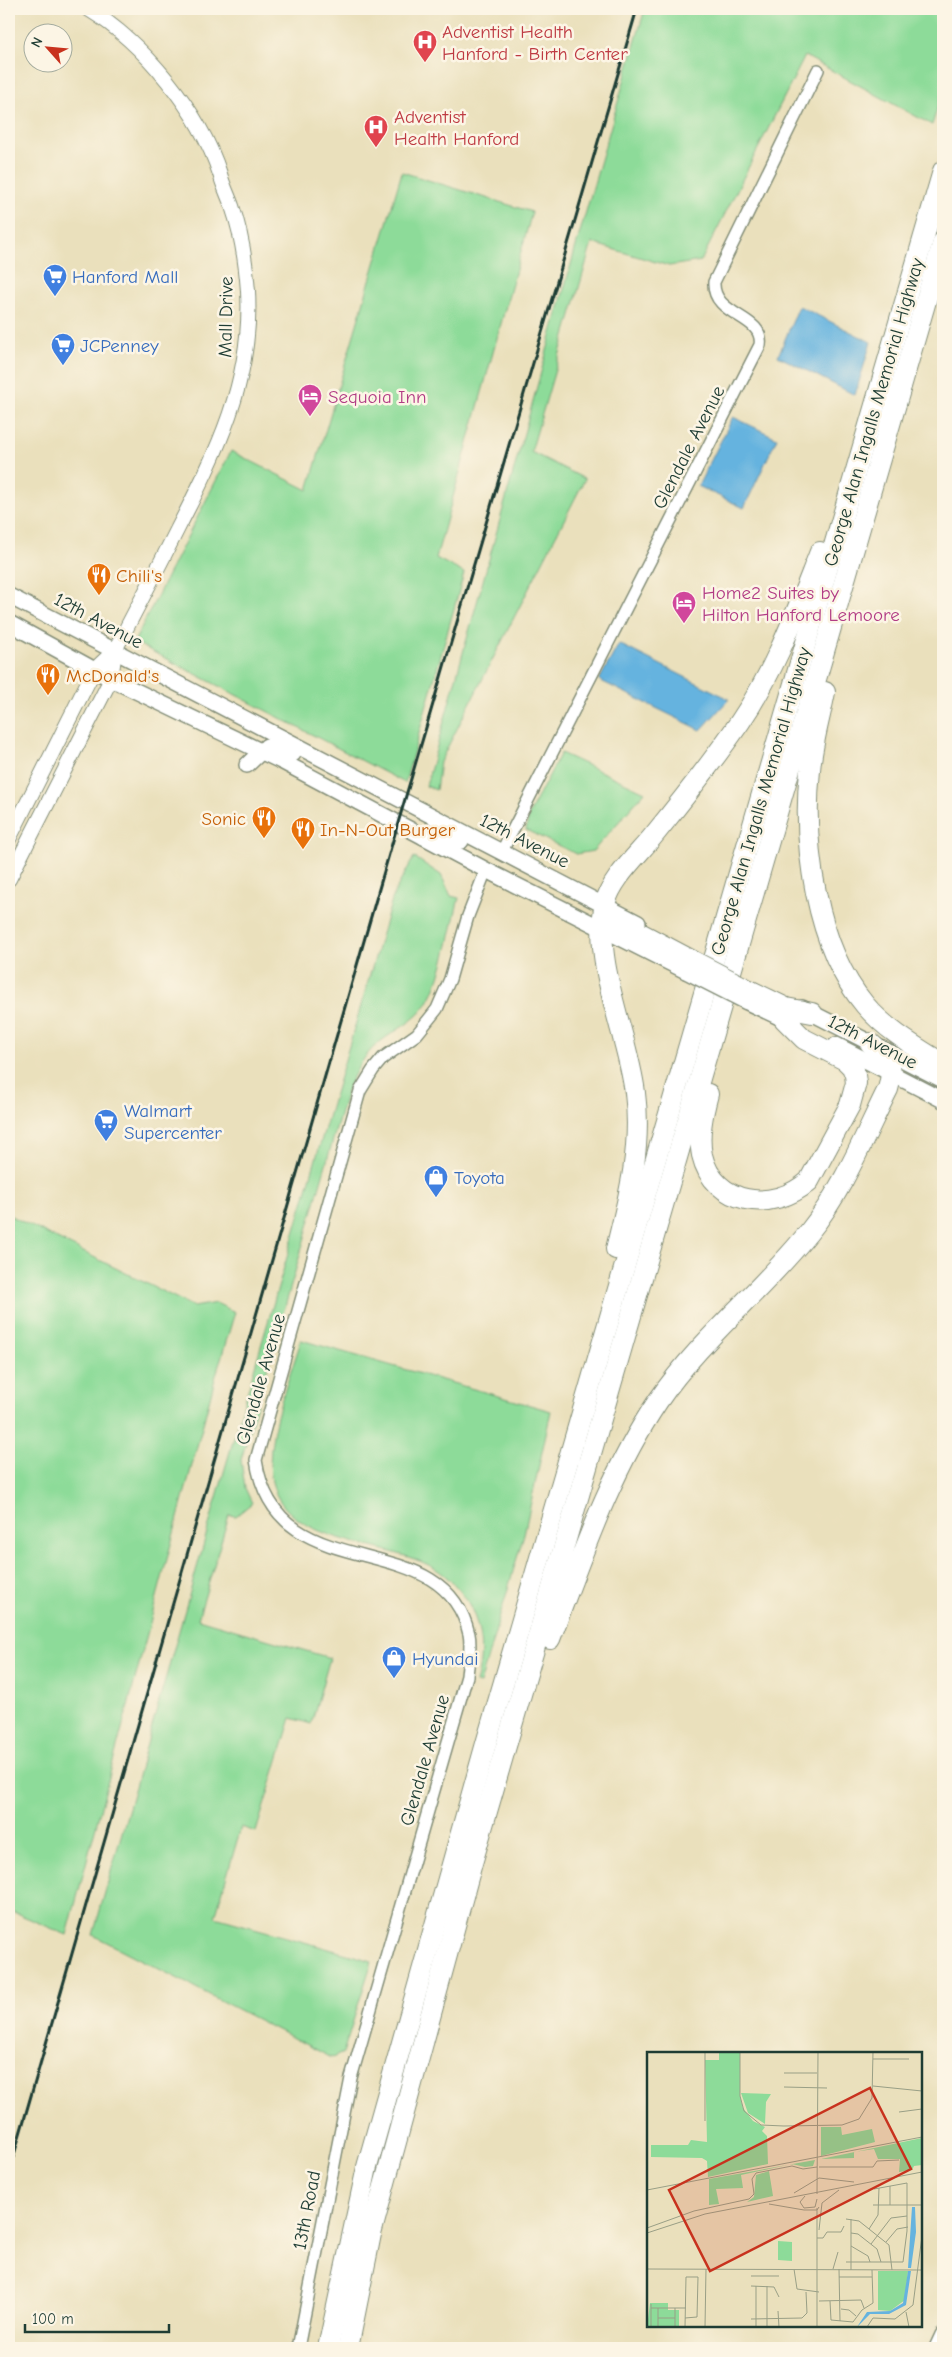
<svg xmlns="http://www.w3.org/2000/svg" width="952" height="2357" font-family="'Comic Neue',sans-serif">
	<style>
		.green { fill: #8ddb99; stroke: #568c66 }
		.water { fill: #65b3df; stroke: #42788a }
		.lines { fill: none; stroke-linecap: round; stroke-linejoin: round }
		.minor-casing { stroke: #848e78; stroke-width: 14 }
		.tertiary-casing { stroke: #848e78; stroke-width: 16 }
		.secondary-casing { stroke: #848e78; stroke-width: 18 }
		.motorway-casing { stroke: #848e78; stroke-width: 22 }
		.minor { stroke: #fff; stroke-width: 11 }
		.tertiary { stroke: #fff; stroke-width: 14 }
		.secondary { stroke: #fff; stroke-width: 15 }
		.motorway { stroke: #fff; stroke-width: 20 }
		.rail { stroke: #1f3d34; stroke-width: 3 }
		.secondary-bridge-casing { stroke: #848e78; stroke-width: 18; stroke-linecap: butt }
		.motorway-bridge-casing { stroke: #848e78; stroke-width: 22; stroke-linecap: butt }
		.secondary-bridge { stroke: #fff; stroke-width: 15 }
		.motorway-bridge { stroke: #fff; stroke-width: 20 }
		.labels { text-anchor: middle; stroke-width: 5; stroke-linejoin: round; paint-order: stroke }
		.health-label { font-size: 19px; fill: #be3a42; stroke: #fcf5e5; text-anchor: start }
		.shop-label { font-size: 19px; fill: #366cbe; stroke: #fcf5e5; text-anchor: start }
		.street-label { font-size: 19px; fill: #1f3d34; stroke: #fcf5e5 }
		.hotel-label { font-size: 19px; fill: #b23c85; stroke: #fcf5e5; text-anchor: start }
		.food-label { font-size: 19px; fill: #c56008; stroke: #fcf5e5; text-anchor: start }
		.inset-road { fill: none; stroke: #999f86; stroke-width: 1 }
		.view { fill: #c8321e; fill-opacity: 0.15; stroke: #c8321e; stroke-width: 2.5 }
		.inset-edge { fill: none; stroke: #1f3d34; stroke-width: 2.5 }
	</style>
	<rect width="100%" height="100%" fill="#fcf5e5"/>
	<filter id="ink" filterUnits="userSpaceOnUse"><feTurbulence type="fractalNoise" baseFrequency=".02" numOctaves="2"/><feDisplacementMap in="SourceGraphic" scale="10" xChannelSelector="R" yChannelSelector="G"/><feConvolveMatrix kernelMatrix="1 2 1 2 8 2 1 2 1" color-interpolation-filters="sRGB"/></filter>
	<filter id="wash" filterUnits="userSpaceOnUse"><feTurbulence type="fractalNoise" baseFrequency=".0096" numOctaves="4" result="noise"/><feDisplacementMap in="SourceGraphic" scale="20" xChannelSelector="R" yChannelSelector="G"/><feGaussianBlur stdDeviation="1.12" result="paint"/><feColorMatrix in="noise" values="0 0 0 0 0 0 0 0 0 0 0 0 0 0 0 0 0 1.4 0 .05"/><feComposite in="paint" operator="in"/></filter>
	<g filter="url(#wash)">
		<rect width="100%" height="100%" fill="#eae0bc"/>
		<g class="green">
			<path d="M645,9H943V90L932,125L805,56L701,261L669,266L592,243L531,452L585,479L440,762L436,790L426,786L578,239Z"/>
			<path d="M402,172L532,212L436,558L464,573L405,783L134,642L231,451L308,490Z"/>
			<path d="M561,753L645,792L593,851L576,854L526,830L529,814Z"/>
			<path d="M414,857L441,875L451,896L459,898C451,928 442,985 424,1008C410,1026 389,1032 373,1048C361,1060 353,1076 347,1091L241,1460L245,1488L252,1503L236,1516L229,1515L198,1619L330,1658L311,1724L291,1718L256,1832L241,1827L215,1917L372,1961L343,2053L332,2058L93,1935L226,1465L394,893Z"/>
			<path d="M9,1215L194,1307L216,1303L235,1312L216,1375L67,1935L9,1910Z"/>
			<path d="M301,1340L551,1411L524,1534L480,1684L476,1683C483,1655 483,1633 470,1606C463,1592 448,1576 434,1568C387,1540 280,1546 271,1476C266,1431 289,1382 301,1340Z"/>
		</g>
		<g class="water">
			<path d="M799,306L871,342L855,395L778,356Z"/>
			<path d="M733,417L777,438L744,508L698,486Z"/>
			<path d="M619,644L729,699L701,730L599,680Z"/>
		</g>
	</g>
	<g filter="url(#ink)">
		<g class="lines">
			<defs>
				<g id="minor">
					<path d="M502,851L760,345C765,315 712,317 714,282L818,70"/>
					<path d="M298,2348L351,2078L467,1676C468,1662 472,1647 469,1634C443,1520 276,1594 256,1460L360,1091L373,1070L383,1058L417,1034L437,1009L450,979L468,916L486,870"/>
				</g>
				<g id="tertiary">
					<path d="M9,839L94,670L115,650"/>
					<path d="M9,879L111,679L115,650C136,610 157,570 177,530C217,452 253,381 248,291C246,263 241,232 232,206C228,195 223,185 220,174C200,112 144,43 88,9"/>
				</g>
				<g id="secondary">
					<path d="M9,596L638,923"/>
					<path d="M9,623L111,679L283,762L486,870L686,971"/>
					<path d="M247,765L267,746L272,745L293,754"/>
					<path d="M424,837C439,829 447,833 461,841"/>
					<path d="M745,1001L794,1024"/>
					<path d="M802,1008L943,1080"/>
					<path d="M836,1045L943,1100"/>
					<path d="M937,2348L943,2335"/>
				</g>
				<g id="motorway">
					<path d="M825,692C820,718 812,744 810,770C802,844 816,947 865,1005C886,1030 916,1047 943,1064"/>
					<path d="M603,928L613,922L623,924L691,960"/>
					<path d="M749,990L786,1008L812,1013"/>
					<path d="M708,1094C703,1113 698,1135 702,1155C714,1206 773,1213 809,1181L850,1105L856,1083L855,1075L852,1067L845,1060L804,1039L784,1019"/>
					<path d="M616,1249C629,1197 642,1146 635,1093C628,1035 592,961 605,904C611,879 638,855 654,835C684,798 713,761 740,722C776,669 797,610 820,552"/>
					<path d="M550,1639C581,1558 609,1474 658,1401C701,1338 762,1291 809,1232C843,1190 864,1137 888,1089C895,1064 889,1060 870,1043"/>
					<path d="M328,2348L367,2167L487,1740L943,171"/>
					<path d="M348,2348L371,2234L472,1863L943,242"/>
				</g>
			</defs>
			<use href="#minor" class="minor-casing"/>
			<use href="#tertiary" class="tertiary-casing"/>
			<use href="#secondary" class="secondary-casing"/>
			<use href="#motorway" class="motorway-casing"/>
			<use href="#minor" class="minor"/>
			<use href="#tertiary" class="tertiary"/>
			<use href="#secondary" class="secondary"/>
			<use href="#motorway" class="motorway"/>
			<path class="rail" d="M9,2172L398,823L637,9"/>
			<defs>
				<path id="secondary-bridge" d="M686,971L745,1001"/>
				<path id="motorway-bridge" d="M691,960L749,990"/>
			</defs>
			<use href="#secondary-bridge" class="secondary-bridge-casing"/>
			<use href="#motorway-bridge" class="motorway-bridge-casing"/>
			<use href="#secondary-bridge" class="secondary-bridge"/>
			<use href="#motorway-bridge" class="motorway-bridge"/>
		</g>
	</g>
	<defs>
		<symbol id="hospital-pin" viewBox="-11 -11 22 30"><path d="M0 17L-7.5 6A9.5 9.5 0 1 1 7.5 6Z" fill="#e0444e" stroke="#fcf5e5"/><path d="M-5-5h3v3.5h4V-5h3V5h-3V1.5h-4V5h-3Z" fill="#fff"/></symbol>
		<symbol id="supermarket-pin" viewBox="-11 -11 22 30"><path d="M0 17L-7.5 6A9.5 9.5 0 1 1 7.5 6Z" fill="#3f7fe0" stroke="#fcf5e5"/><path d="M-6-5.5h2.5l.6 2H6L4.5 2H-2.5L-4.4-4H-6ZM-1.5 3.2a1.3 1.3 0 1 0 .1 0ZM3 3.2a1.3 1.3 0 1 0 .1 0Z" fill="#fff"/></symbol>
		<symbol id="hotel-pin" viewBox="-11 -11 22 30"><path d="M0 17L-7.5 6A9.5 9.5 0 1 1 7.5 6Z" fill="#d1479c" stroke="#fcf5e5"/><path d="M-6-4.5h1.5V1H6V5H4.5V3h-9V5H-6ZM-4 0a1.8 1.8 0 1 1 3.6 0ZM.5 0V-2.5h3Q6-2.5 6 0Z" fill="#fff"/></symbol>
		<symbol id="restaurant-pin" viewBox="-11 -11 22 30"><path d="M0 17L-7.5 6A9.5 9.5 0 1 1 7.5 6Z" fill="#e8710a" stroke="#fcf5e5"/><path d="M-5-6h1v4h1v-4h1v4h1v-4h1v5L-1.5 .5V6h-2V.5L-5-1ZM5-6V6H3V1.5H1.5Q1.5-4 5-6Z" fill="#fff"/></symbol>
		<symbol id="shop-pin" viewBox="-11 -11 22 30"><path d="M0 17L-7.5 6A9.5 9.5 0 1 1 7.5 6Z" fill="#3f7fe0" stroke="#fcf5e5"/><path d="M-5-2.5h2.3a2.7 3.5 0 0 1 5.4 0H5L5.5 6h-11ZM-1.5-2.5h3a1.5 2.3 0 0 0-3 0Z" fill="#fff"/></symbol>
	</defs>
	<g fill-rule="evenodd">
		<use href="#hospital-pin" x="411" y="28" width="28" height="38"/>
		<use href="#hospital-pin" x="362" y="113" width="28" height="38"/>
		<use href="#supermarket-pin" x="41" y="262" width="28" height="38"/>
		<use href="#supermarket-pin" x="49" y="331" width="28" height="38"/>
		<use href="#hotel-pin" x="296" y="382" width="28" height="38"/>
		<use href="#restaurant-pin" x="85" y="561" width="28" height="38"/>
		<use href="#hotel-pin" x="670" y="589" width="28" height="38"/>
		<use href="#restaurant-pin" x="34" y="661" width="28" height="38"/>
		<use href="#restaurant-pin" x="250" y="804" width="28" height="38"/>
		<use href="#restaurant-pin" x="289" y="815" width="28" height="38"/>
		<use href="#supermarket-pin" x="92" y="1107" width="28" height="38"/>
		<use href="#shop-pin" x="422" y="1163" width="28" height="38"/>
		<use href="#shop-pin" x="380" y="1644" width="28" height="38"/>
	</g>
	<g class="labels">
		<g class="health-label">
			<text x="442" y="38">Adventist Health<tspan x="442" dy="22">Hanford - Birth Center</tspan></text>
			<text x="394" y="123">Adventist<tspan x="394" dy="22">Health Hanford</tspan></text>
		</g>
		<g class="shop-label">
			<text x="72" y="283">Hanford Mall</text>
			<text x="80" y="352">JCPenney</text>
			<text x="124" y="1117">Walmart<tspan x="124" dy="22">Supercenter</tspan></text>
			<text x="454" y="1184">Toyota</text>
			<text x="412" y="1665">Hyundai</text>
		</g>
		<g class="street-label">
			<text transform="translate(225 317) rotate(-89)" y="7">Mall Drive</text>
			<text transform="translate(873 412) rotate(-74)" y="7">George Alan Ingalls Memorial Highway</text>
			<text transform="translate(688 447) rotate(-63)" y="7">Glendale Avenue</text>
			<text transform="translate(99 620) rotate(28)" y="7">12th Avenue</text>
			<text transform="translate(760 801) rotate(-74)" y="7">George Alan Ingalls Memorial Highway</text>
			<text transform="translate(525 840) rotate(27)" y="7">12th Avenue</text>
			<text transform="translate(873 1041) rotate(27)" y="7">12th Avenue</text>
			<text transform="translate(260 1379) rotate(-74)" y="7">Glendale Avenue</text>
			<text transform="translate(424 1760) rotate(-74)" y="7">Glendale Avenue</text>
			<text transform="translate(306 2210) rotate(-79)" y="7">13th Road</text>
		</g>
		<g class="hotel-label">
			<text x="328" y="403">Sequoia Inn</text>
			<text x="702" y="599">Home2 Suites by<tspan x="702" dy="22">Hilton Hanford Lemoore</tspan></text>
		</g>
		<g class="food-label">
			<text x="116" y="582">Chili's</text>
			<text x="66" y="682">McDonald's</text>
			<text x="246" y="825" text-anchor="end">Sonic</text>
			<text x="320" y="836">In-N-Out Burger</text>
		</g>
	</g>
	<g transform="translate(647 2052)">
		<rect width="275" height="275" fill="#eae0bc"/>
		<path d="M72,0H93V44L96,56L106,69L118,75L115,79L120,84L121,112L61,125L60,109L55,106L4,105V93H41L44,88L60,90L58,8H72ZM94,41L124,42L119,50L118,72L101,61ZM174,75H194L195,83L225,77L228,90L174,104ZM275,86V113L267,114L265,118L252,120L253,107H231L227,97L207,100V106L174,107ZM168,108L166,114L158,115L145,112L94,123L96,136L69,137L72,152L62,153V127ZM122,119L126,144L100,150L107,145L109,123ZM131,189L145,190V209L131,208ZM231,219H261L258,248L243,259L231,258ZM3,251H21V258H32V275H0Z" fill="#8ddb99"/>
		<path d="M265,155H268L269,180L264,216H261ZM261,219H264L259,253L242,262H223L210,275L220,260L243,259L256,251Z" fill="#65b3df"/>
		<path class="inset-road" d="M58,0V69M93,0V44L97,59L114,73L137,74L195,73L212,67L225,46L226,0M226,7H262M137,21H170M226,34L275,39M137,35L180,36M252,60L275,57M172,115H226L230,109L252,108M243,134V153M0,138L275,85M147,141L172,126L207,130M170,142L171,0M158,144L153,150L157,156L168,155L170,147M122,152L157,158H170L172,155M226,153H275M199,167L212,169L242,193L245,218M0,176L47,159L102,147L107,142L105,127L109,121L145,114L156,117L170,115M222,177L231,163L232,136M172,178L175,151L192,138M0,181L58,162L275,120M204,181L211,182L230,197L234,210M170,186H176L180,180H194L197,174M239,190L250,177L261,175M224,192L244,166L260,164M204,194L221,204L223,210M199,210H256L260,179V131L227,137M0,217L275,218M147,217L150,237L172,240M170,217V275M170,217V156M186,217L191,200M192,217L193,269M204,218V167M104,224H132M192,225H225M104,234L127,235L132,245M120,234V275M172,249L214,248L217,256M183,249L184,268L206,270L215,258L226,251L225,218M4,252V275M4,256H39M194,257L202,258L209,264M131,259L132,275M259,260L262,275M11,266H28M104,267L155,266L160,261L159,240M11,275V256M28,275V256M38,275L39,225H51L50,265L38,266M58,275L59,217M109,275V234M220,275L226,266L248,267L266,253L275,184"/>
		<path class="view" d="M223,36L264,117L63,219L22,138Z"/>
		<rect width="275" height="275" class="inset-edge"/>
	</g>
	<rect width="952" height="2357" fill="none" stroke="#fcf5e5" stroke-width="30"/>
	<g transform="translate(48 48) rotate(297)"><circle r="24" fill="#fcf5e5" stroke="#a4ab9e"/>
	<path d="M0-4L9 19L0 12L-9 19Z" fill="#c8321e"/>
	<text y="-8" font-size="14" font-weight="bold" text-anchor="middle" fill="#1f3d34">N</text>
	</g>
	<path d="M25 2324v8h144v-8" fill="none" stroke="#1f3d34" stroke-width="2.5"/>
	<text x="32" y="2324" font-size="15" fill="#1f3d34" stroke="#fcf5e5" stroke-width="4" paint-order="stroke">100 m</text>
</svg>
